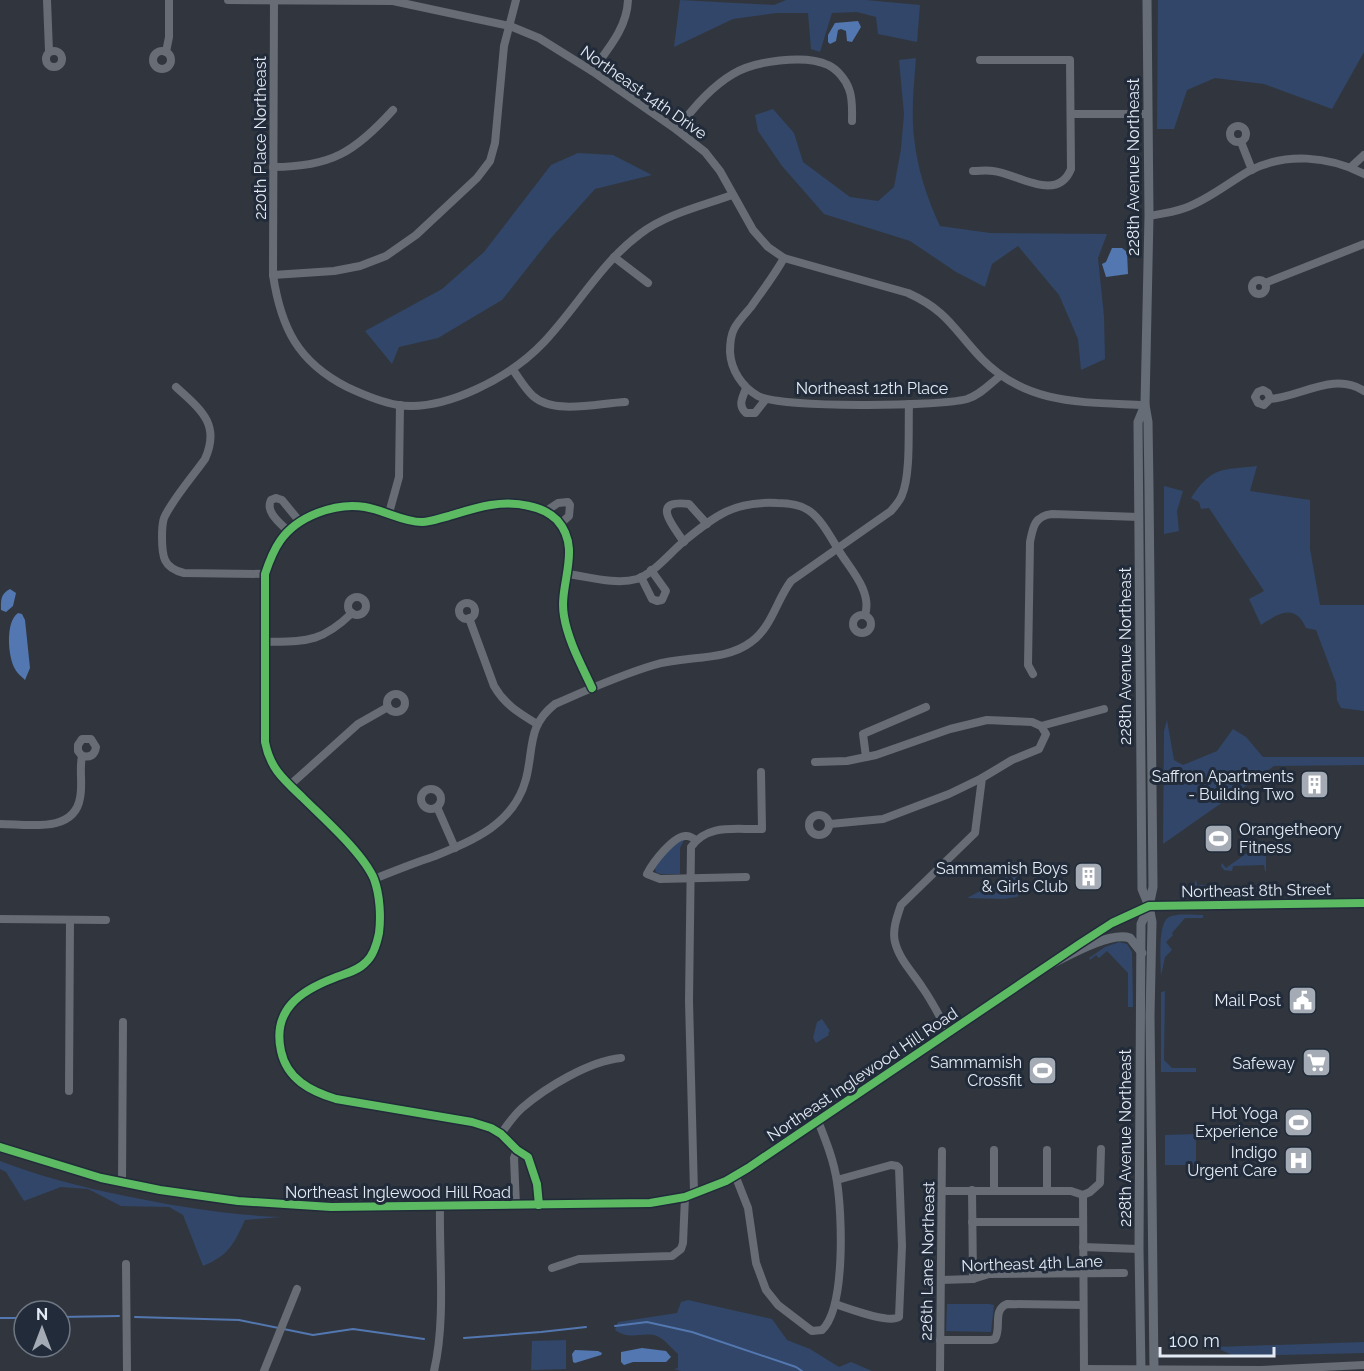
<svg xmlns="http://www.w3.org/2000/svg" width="1364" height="1371" font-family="Raleway,sans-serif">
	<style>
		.green { fill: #314668 }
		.water { fill: #5377b0 }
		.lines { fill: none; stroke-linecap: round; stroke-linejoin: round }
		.stream { stroke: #5377b0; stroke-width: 2 }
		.minor { stroke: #676c75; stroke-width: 8 }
		.major { stroke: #676d77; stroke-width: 9 }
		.cycleway-casing { stroke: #212b3a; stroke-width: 11 }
		.cycleway { stroke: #5cba63; stroke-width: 8 }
		.labels { text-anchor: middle; stroke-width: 6; stroke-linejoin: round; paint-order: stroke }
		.street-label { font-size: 16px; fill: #e3eaf4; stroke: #212b3a }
		.poi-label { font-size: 16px; fill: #e3eaf4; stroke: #212b3a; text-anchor: end }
	</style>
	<rect width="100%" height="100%" fill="#31363e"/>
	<g class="green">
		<path d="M680,0L774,5L786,0H866L920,5L917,42L878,34L876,17L857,12L832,13L820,52L811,49L808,13H776L733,19L674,47Z"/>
		<path d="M1158,0H1364V52L1332,109L1264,84L1215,78L1187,90L1174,129H1157Z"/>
		<path d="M916,58C914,84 911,111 914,137C917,168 927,198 940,226L990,233L1107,234L1098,258L1104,316L1105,359L1081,370L1078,339L1059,295L1018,246L992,264L985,287L956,272L910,241L824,214L782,166L758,131L755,115L773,109L794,133L803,162L850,197L878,201L894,187L901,149L904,114L899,60Z"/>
		<path d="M578,153L613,155L652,175L595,189L551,238L502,300L438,338L399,347L392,364L365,331L442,289L484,252L551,165Z"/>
		<path d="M1257,466L1250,491L1310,500V549L1320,605H1364V711L1341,708L1337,700L1336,683L1316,630L1306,628C1295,603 1279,613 1261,625L1249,599L1264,591L1209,508L1201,509L1199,502L1191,498C1212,466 1222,470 1257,466Z"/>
		<path d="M1164,486L1183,491L1177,511L1179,531L1164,534Z"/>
		<path d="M1167,720L1174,760L1183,765L1217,751L1233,729L1246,737L1263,757H1364V765L1274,766L1163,844L1164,731Z"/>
		<path d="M685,838L680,848V874H660L656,872L654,865L678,841Z"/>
		<path d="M1261,843L1266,845V871H1265L1264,865L1233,866L1232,871L1224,870L1221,866L1222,863L1226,868Z"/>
		<path d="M1011,873L1017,875C1026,882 1025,889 1017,897L1003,899L967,898L982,890L992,888Z"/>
		<path d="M1196,879L1197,885L1263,887L1265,881L1267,883V892L1257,889L1196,890L1192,885L1195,883Z"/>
		<path d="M1203,915V918H1185L1172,933L1173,935L1166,942L1172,950L1165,957L1161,976C1161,964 1157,923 1169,917C1178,913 1193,915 1203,915Z"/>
		<path d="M1119,942L1127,944L1132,952L1133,1007H1128V973L1107,951L1099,958L1096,955L1090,960L1089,958L1105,947Z"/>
		<path d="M1165,991L1164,1060L1172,1068H1196V1072H1161V992Z"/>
		<path d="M822,1019L830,1031L828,1033L829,1035L816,1043L813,1038L817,1022Z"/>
		<path d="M1196,1134V1165H1165V1135Z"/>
		<path d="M0,1161C36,1175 74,1185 111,1193C168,1205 224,1215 281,1217L245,1220C234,1244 228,1256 203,1266L183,1215L169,1207L121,1206L88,1189L61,1187L24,1201L6,1172L0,1169Z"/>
		<path d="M688,1300L772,1319L787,1340L810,1349L839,1367L851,1362L872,1371H681L674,1369L678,1368V1354C671,1348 663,1337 654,1335C638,1333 630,1340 615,1330L618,1322L677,1313L681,1302Z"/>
		<path d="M947,1304H989L994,1305L991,1332L946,1331Z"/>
		<path d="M566,1340V1369L531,1370L532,1341Z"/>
		<path d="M1364,1342V1353L1234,1356L1215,1347Z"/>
	</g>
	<g class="water">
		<path d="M858,21L861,27L852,42L847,41L846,31L841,29L838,30L836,41L830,44L828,42V35L835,23Z"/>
		<path d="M1112,248H1122L1127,252L1128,274L1106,277L1102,264L1106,262Z"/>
		<path d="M10,589L16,593L13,606L6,612L1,610C1,601 0,594 10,589Z"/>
		<path d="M18,613L22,614L25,620L30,668L25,680C22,677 17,673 15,669C8,657 5,622 18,613Z"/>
		<path d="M642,1348L666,1351L671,1357L666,1362H633L624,1365L621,1362V1352Z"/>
		<path d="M575,1350L598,1351L602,1353L601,1355L575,1363L573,1362L572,1354Z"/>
	</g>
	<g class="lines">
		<g class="stream">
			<path d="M60,1317L119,1316"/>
			<path d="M135,1317L239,1320L313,1335L353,1329L424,1339"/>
			<path d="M0,1318H24"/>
			<path d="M615,1326L647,1322L692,1332L796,1367L802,1371"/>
			<path d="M464,1338L541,1332L586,1327"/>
		</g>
		<g class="minor">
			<path d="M47,0L49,51"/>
			<path d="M228,0L393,1L510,26L539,38L592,71L677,130L705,152L720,171L753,230L768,247L784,258L908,293C948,311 954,330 982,359C1028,406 1084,402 1145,405"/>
			<path d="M274,0L273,275C281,328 298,362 347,387C364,395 380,402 398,405C446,412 512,376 544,342C577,307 601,263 640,234C666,214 702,206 732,195"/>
			<circle cx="54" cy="59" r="8"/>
			<circle cx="162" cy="60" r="9"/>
			<path d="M166,52L169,37V0"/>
			<path d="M592,71C608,49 627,28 628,0"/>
			<path d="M1072,114H1148"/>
			<circle cx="1238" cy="134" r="8"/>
			<path d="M677,130C692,109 711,87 733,74C754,61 805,54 828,65C837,69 846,80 849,89C853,99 852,111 852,121"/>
			<path d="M1241,142L1252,170"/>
			<path d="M273,167C331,167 355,152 393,110"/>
			<path d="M1351,167L1364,155"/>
			<path d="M973,171C980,171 987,170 993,171C1016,173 1057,204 1071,169L1070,60H980"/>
			<path d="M1149,216C1161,214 1174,212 1185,208C1208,200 1228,183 1249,171C1285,152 1329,156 1364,174"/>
			<path d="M614,257L648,283"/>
			<path d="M784,258C774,276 762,291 751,307C745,314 738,321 734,329C731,335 730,345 730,352C731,370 742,387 758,396C781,408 938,407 967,399C980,395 990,384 1000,376"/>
			<path d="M273,275L334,271L360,266L386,256L416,235L477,178L490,161L495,143L504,46L516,0"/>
			<circle cx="1259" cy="287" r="7"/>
			<path d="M1265,283L1364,244"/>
			<path d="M513,370C519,378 525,389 533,396C554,415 599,403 625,402"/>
			<path d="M176,387C200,409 221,424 205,459C193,476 172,500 164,518C162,524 162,530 162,537C162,556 163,568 184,573L265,574"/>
			<path d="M746,388C743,397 737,405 746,413H755L766,399"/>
			<path d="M1270,399L1268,393L1263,390L1258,392L1255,397L1258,403L1264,405L1270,399C1300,397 1335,371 1364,391"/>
			<path d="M546,511L558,503L568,502L570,505L569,516L560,524"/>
			<path d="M389,513L399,477L400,405"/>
			<path d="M288,531C280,523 265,512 271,500L276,498L282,500L300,522"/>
			<path d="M684,542C672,525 650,499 689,504L707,524"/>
			<path d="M568,574C589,577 616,585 637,579C654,573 669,554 683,542C716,515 734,501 777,503C788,503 799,504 808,510C822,519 832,540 841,554C853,572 872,593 865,615"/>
			<path d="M641,577L652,599L657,601L662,600L666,591L651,570"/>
			<circle cx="357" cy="606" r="9"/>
			<circle cx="467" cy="611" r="8"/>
			<circle cx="862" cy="624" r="9"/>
			<path d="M469,618L494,686C505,705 519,713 537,724"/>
			<path d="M265,642C306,641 321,643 352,613"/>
			<path d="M1033,674L1028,665L1030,542C1033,526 1035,516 1052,514L1139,517"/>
			<circle cx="396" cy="703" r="9"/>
			<path d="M1041,726L1104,709"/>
			<path d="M866,757L863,734L926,707"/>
			<path d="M815,762L847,761L876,755L950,729L987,720L1032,722L1041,726L1046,734L1039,749L1012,760L982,778L975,833L901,905C897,917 892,930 895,942C899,959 913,973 922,987C932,1001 940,1017 948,1032"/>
			<path d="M290,785L358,724L388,707"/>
			<circle cx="431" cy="799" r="10"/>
			<path d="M437,807L455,848"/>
			<circle cx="819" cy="825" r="10"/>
			<path d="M0,824C27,824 74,834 80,798C83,784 79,770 82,756L78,751V745L82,739H91L96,747C95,755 90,758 82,756"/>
			<path d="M830,824L883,819L949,794L982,778"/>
			<path d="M696,840C693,838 690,836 687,836C674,834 652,864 647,874L660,879L746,877"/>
			<path d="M374,879C394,871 414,863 435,856C474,840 514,824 526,779C534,748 527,726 555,704C587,690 620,675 654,665C685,655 725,662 751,642C772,627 776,601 791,581L891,511C895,506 900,501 902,495C911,474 908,428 909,404"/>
			<path d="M0,919L106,920"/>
			<path d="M1067,952L1112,923L1149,906L1364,903"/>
			<path d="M69,1091L70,920"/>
			<path d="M501,1134C507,1125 513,1116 522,1108C545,1088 589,1061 621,1058"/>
			<path d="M0,1147L101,1178L160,1190L238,1201L331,1207L650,1203L685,1197L726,1181L748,1168L1050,964"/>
			<path d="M994,1150V1190"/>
			<path d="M1047,1150V1190"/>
			<path d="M735,1175L748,1208L756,1263L766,1290L778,1305L812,1331L822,1330C846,1308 842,1213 837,1182C834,1161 826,1141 818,1121"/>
			<path d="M122,1183L123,1022"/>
			<path d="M972,1190L973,1279"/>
			<path d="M942,1191H1071L1083,1195"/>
			<path d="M694,1192L689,1001L691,847C708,823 736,830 762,829L761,772"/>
			<path d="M539,1205L537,1184L528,1157L517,1150L501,1134L491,1128L472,1122L336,1099C310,1091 287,1079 281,1051C272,1010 300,991 334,978C344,974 358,971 366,962C374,955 377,943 379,933C381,917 380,895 374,879C363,853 323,818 302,797C283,779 270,768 265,742V574C269,562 273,551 280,541C297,516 336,502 365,507C384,510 403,522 422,522C431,522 440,518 449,516C475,508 501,499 529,506C539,508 549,512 557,520C583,549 558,584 564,616C568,641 582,666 592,688"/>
			<path d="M516,1206L514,1158L517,1150"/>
			<path d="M972,1222H1083"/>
			<path d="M1083,1247L1139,1249"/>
			<path d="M126,1264L127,1371"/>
			<path d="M552,1268L579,1259L672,1256L681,1249L683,1243L685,1197"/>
			<path d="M941,1280L973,1279L989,1274L1124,1273"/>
			<path d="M835,1304C848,1308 888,1324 899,1317L902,1246L899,1168L897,1166L891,1165L837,1180"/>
			<path d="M940,1340H991L995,1339C1002,1327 992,1310 1007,1304L1083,1305"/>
			<path d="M1084,1369L1261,1370L1364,1365"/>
			<path d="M264,1371L297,1289"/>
			<path d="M434,1371C446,1320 439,1260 440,1207"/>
			<path d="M940,1371L942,1151"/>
			<path d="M1084,1371L1083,1195L1090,1192L1100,1183L1101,1149"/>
		</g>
		<g class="major">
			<path d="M1145,405L1138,422L1142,889L1149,906L1152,922L1150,1016L1154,1371"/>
			<path d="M1047,966C1066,957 1109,931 1130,938L1142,953"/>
			<path d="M1141,1371L1139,1249L1141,924L1149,906L1153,887L1149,489L1148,422L1145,405L1149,216L1147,0"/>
		</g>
		<defs>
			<g id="cycleway">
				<path d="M0,1147L101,1178L160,1190L238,1201L331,1207L650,1203L685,1197L726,1181L748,1168L1081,943L1112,923L1149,906L1364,903"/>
				<path d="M539,1205L537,1184L528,1157L517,1150L501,1134L491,1128L472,1122L336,1099C310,1091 287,1079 281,1051C272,1010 300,991 334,978C344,974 358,971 366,962C374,955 377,943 379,933C381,917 380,895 374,879C363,853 323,818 302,797C283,779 270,768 265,742V574C269,562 273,551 280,541C297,516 336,502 365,507C384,510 403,522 422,522C431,522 440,518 449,516C475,508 501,499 529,506C539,508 549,512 557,520C583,549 558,584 564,616C568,641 582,666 592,688"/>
			</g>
		</defs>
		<use href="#cycleway" class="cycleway-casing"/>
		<use href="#cycleway" class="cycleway"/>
	</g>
	<defs>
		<symbol id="building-square" viewBox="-11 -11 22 22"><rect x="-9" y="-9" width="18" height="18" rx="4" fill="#a5abb4" stroke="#212b3a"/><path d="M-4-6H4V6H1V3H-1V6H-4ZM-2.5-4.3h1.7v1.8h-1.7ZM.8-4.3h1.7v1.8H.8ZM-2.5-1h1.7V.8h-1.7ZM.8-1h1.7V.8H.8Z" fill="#fff"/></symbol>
		<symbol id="stadium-square" viewBox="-11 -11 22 22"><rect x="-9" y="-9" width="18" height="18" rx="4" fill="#a5abb4" stroke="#212b3a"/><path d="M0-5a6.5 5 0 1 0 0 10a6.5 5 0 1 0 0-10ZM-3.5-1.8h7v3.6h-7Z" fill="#fff"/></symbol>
		<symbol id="civic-square" viewBox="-11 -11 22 22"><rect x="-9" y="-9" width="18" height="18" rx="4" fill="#a5abb4" stroke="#212b3a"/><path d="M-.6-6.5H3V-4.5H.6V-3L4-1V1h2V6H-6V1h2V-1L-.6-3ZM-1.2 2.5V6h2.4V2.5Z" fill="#fff"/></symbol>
		<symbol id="supermarket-square" viewBox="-11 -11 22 22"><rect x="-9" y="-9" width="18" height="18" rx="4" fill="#a5abb4" stroke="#212b3a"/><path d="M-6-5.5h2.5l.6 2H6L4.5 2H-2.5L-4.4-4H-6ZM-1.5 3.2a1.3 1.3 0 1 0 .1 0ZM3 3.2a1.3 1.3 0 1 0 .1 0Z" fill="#fff"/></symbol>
		<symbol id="hospital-square" viewBox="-11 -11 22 22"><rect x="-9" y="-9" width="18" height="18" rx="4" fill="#a5abb4" stroke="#212b3a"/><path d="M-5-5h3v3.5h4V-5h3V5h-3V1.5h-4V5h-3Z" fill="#fff"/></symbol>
	</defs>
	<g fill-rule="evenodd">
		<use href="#building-square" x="1298" y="768" width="33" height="33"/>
		<use href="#stadium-square" x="1202" y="822" width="33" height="33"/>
		<use href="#building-square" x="1072" y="860" width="33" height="33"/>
		<use href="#civic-square" x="1286" y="984" width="33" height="33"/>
		<use href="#supermarket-square" x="1300" y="1046" width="33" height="33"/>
		<use href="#stadium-square" x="1026" y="1054" width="33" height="33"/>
		<use href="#stadium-square" x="1282" y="1106" width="33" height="33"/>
		<use href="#hospital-square" x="1282" y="1144" width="33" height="33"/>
	</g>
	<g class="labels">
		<g class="street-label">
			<text transform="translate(644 92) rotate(35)" y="6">Northeast 14th Drive</text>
			<text transform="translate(260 138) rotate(-90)" y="6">220th Place Northeast</text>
			<text transform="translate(1133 167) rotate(-90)" y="6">228th Avenue Northeast</text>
			<text x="872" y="394">Northeast 12th Place</text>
			<text transform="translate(1125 656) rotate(-90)" y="6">228th Avenue Northeast</text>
			<text transform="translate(1256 890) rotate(-1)" y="6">Northeast 8th Street</text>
			<text transform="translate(862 1074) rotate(-34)" y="6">Northeast Inglewood Hill Road</text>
			<text transform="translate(1125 1138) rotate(-90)" y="6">228th Avenue Northeast</text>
			<text x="398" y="1198">Northeast Inglewood Hill Road</text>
			<text transform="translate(927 1261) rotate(-89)" y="6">226th Lane Northeast</text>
			<text transform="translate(1032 1263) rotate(-2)" y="6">Northeast 4th Lane</text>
		</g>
		<g class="poi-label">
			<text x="1294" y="782">Saffron Apartments<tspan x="1294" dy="18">- Building Two</tspan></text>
			<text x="1239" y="835" text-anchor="start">Orangetheory<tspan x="1239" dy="18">Fitness</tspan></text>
			<text x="1068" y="874">Sammamish Boys<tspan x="1068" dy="18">&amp; Girls Club</tspan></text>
			<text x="1281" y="1006">Mail Post</text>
			<text x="1022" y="1068">Sammamish<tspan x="1022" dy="18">Crossfit</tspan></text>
			<text x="1295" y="1069">Safeway</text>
			<text x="1278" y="1119">Hot Yoga<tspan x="1278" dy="18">Experience</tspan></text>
			<text x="1277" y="1158">Indigo<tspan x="1277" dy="18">Urgent Care</tspan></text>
		</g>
	</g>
	<g transform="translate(42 1329)"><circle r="28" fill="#212b3a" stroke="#6f7784" stroke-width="1.5"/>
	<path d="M0-4.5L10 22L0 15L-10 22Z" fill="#a5abb4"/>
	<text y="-9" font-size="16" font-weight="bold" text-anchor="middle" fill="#e3eaf4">N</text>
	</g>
	<path d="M1160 1347v9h114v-9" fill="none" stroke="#e3eaf4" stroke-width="3"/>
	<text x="1169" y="1347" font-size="18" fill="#e3eaf4" stroke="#212b3a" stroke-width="4.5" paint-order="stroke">100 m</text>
</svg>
